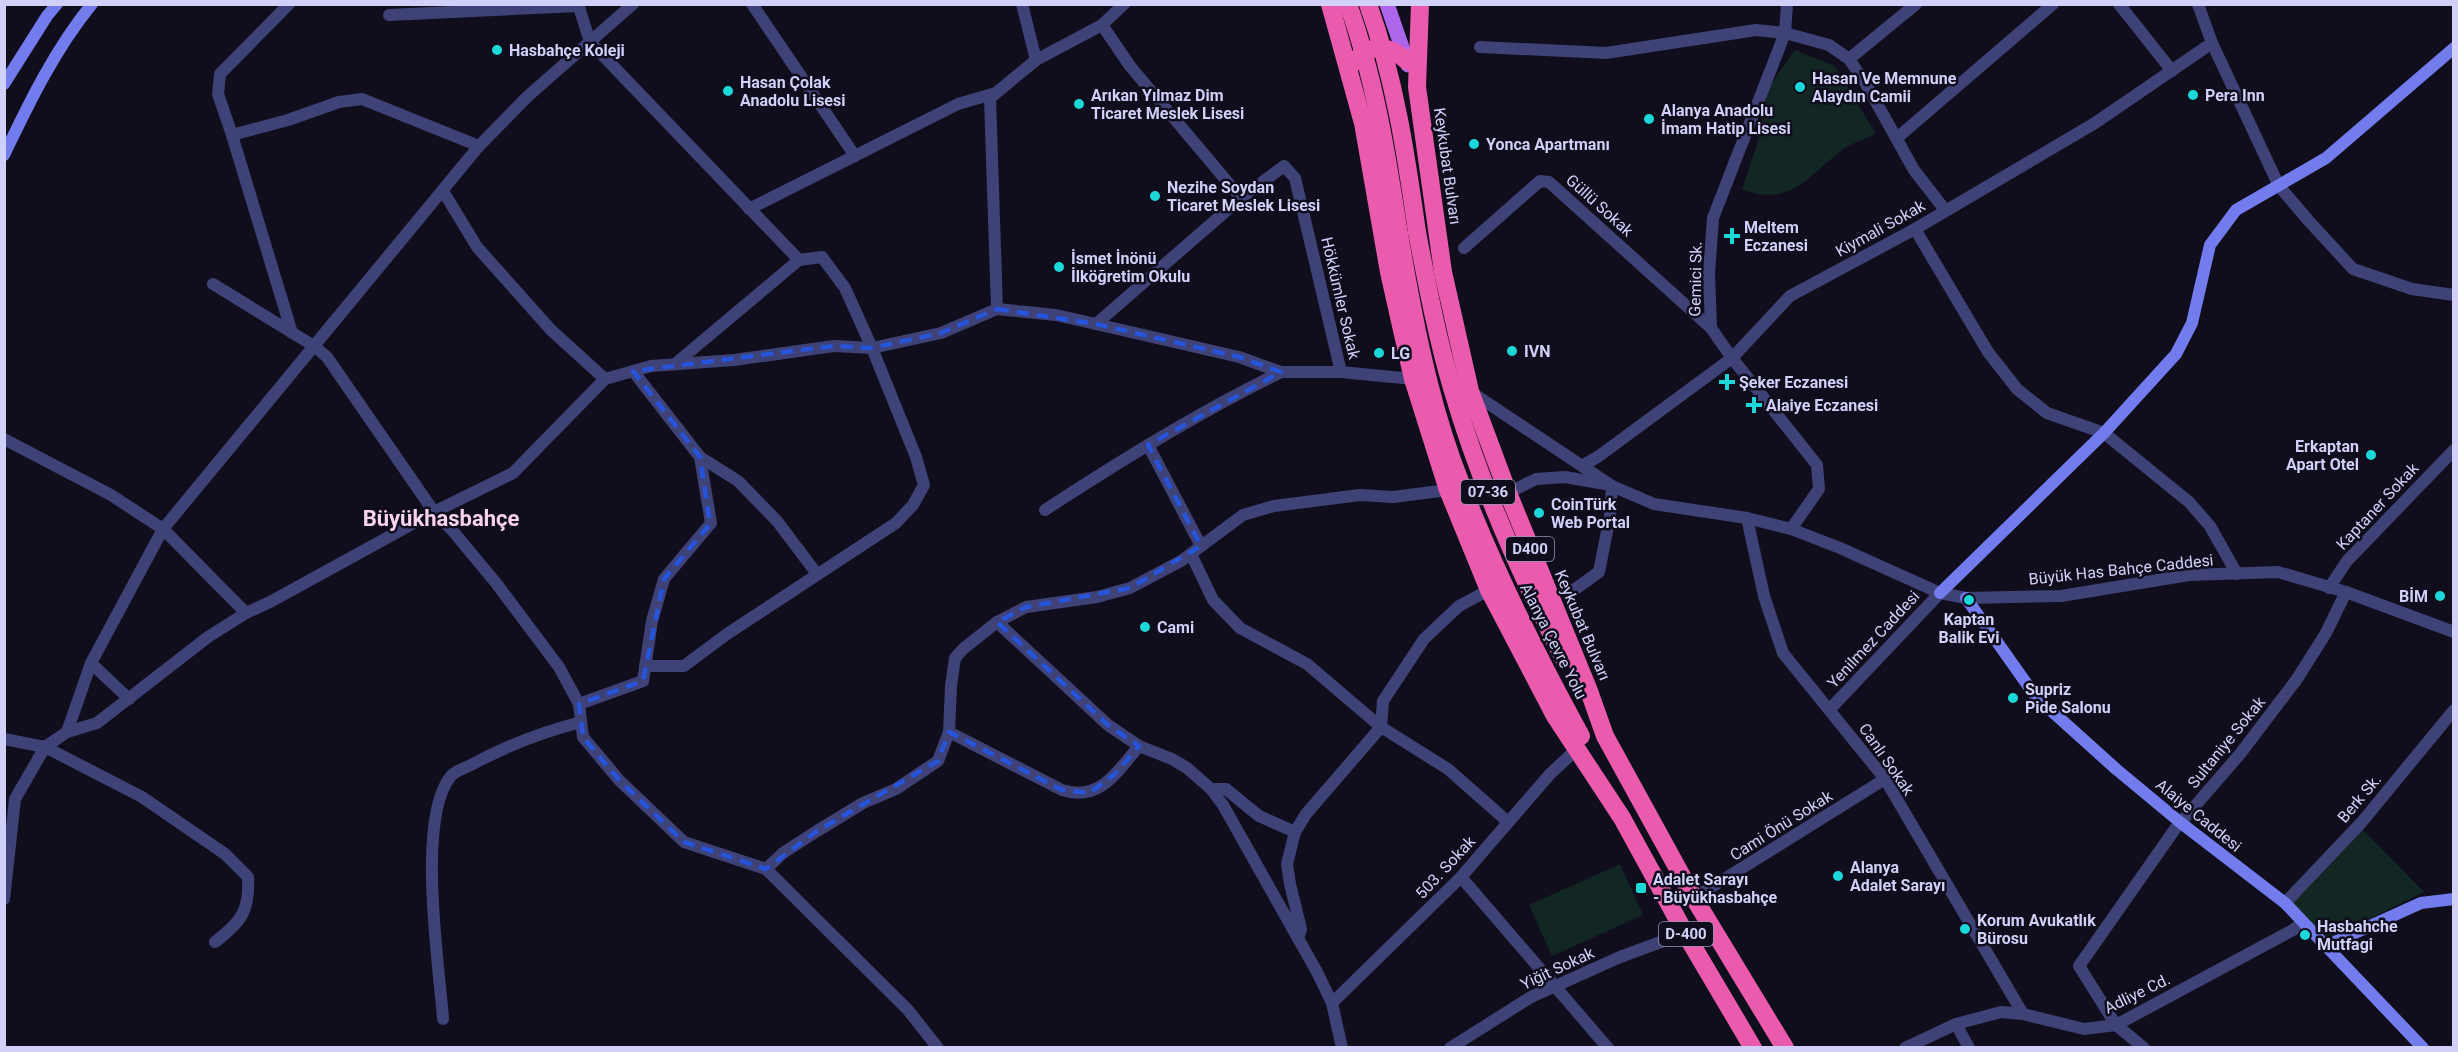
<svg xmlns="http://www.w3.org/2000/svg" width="2458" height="1052" font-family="Roboto,sans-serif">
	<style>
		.green { fill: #122624 }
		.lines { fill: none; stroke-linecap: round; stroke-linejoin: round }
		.street { stroke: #3f4276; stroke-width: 12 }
		.secondary { stroke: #737ced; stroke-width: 12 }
		.primary { stroke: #ad65eb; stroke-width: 15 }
		.highway { stroke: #ea5bad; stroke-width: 18 }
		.highway-bridge { stroke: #ea5bad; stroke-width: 18 }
		.marked { fill: none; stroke: #2654da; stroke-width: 4.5; stroke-dasharray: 12 8; stroke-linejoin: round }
		.poi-dot { fill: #1cd8d9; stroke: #100e1d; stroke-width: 2 }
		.labels { text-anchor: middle; stroke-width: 5; stroke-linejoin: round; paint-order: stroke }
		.shield { fill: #100e1d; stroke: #9796b7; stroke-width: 1.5 }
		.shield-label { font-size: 15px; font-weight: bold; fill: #d1d0f9 }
		.poi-label { font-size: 16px; font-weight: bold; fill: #d1d0f9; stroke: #100e1d; text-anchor: start }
		.street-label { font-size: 16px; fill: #d1d0f9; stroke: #100e1d }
		.district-label { font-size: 22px; font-weight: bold; fill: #f9d2ef; stroke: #100e1d }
	</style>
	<rect width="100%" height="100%" fill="#100e1d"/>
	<g class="green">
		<path d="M1795,50L1835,66L1876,134C1865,139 1852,143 1842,150C1807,177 1790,208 1742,189L1757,144L1769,87Z"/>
		<path d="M2362,829L2424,892L2327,940L2292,902Z"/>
		<path d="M1620,864L1643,915L1552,956L1529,905Z"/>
	</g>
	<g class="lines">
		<g class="street">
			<path d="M289,4L220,74L218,94L232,135L292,333"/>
			<path d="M578,4L590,42L799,260L675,364"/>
			<path d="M752,4L855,156"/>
			<path d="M1022,4L1036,60"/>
			<path d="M1787,4L1785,33L1713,218L1709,274L1711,328L1732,358L1817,465L1819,489L1791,529"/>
			<path d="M2119,4L2172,71"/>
			<path d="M2198,4L2212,43L2279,186L2308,220L2353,269L2412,289L2454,295"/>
			<path d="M389,15L578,6"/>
			<path d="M1102,25L1130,66L1241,198"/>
			<path d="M1480,47L1606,53L1756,30L1785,33L1829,45L1849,59L1866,84L1914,170L1945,210"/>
			<path d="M1849,59L1916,4"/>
			<path d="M232,135L288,120L339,102L362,99L479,146"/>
			<path d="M1897,138L2053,4"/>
			<path d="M443,191L477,247L551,330L605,379"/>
			<path d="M749,209L958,104L996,93"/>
			<path d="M1915,229L1988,352L2017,389L2047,413L2104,433L2189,502L2210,526L2237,574"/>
			<path d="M1464,248L1540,181L1549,182L1711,328"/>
			<path d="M213,284L314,346L327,357L434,512L452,530L496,583L559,667L579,704L583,737L619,780L684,842L766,869L908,1010L938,1048"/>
			<path d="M997,309L990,98L1036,60L1102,25L1124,4"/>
			<path d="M1096,324L1241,198L1284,166L1295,178L1341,372"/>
			<path d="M1471,392L1612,486L1654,504L1747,518L1791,529L1840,548L1940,593L1966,598L2061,596L2189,575L2278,572L2346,592L2454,632"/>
			<path d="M4,439L111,495L163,529L246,613"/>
			<path d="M1148,445L1201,546"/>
			<path d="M700,457L738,481L777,521L817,574"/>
			<path d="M1582,466L1599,456L1732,358L1790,296L1915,229L2095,123L2212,43"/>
			<path d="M1508,493L1536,479L1565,477L1605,484"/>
			<path d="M1045,510C1121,460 1199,412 1281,372"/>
			<path d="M1747,518L1764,596L1783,653L1885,779L2023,1014"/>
			<path d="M1191,554L1213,600L1240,628L1307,664L1381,727L1448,769L1508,822"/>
			<path d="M2329,588L2347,561L2454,450"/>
			<path d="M1571,592L1599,572L1610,516L1612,486"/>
			<path d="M997,622L1108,725L1139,746L1172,759L1187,768L1211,789L1223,805L1317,972L1332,1003L1342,1048"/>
			<path d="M91,663L129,699"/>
			<path d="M645,666H684L727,634L896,523L913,505L924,485L916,457L872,348L845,288L822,257L799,260"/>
			<path d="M579,704L643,681L652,621L664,579L711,523L700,457L633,371"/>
			<path d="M1830,709L1940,593"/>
			<path d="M67,732L91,663L163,529L479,146L528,96L633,4"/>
			<path d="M949,732L1062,790C1100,802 1117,772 1139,746"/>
			<path d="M4,739L45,747L142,797L225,854L248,877C250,911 241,922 215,942"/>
			<path d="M1211,789H1226L1259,816L1295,832"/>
			<path d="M766,869L783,853L817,831L863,803L896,789L938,761L949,732L951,686L955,658L963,649L997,622L1026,607L1097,597L1130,588L1181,561L1243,515L1274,506L1360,495L1393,497L1448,490"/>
			<path d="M1461,877L1608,1048"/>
			<path d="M1694,898L1885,779"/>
			<path d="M4,899L15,799L45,747L67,732L97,723L208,637L246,613L270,602L434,512L513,473L605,379L651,366L734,360L834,346L872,348L941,333L997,309L1056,315L1096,324L1239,357L1281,372H1341L1413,379"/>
			<path d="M2285,903L2361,823L2454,710"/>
			<path d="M1298,938L1301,929L1290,884L1287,864L1295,832L1306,814L1381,727L1383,701L1424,639L1459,606L1489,590"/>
			<path d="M1332,1003L1461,877L1550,774L1577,749"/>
			<path d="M443,1019C439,964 416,818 451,776C455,771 465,768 471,765C506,746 542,732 581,722"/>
			<path d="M1956,1024L1969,1048"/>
			<path d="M1450,1048L1531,997L1620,957L1685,933"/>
			<path d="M1905,1048L1956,1024L2001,1012L2023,1014L2084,1029L2116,1025L2293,930L2303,922"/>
			<path d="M2144,1048L2116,1025L2079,966L2175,829L2240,754L2297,679L2326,633L2346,592"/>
		</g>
		<g class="secondary">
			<path d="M4,84L47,16L57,4"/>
			<path d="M4,155C29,103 55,49 92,4"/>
			<path d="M1940,593L2104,433L2176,354L2192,323L2210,245L2236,210L2326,158L2454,48"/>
			<path d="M1966,598L2036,697L2116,769L2181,823L2285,903L2423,1048"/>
			<path d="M2326,946L2421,903L2454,899"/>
		</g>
		<path class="primary" d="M1387,4L1408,65"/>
		<g class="highway">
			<path d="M1330,4L1363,123L1389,272L1413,379L1448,490L1489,590L1555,716L1622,818L1685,933L1753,1048"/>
			<path d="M1420,4L1417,87L1443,272L1470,391L1508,493L1589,691L1605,736L1694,898L1785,1048"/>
			<path d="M1353,63C1370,43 1388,44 1407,61"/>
			<path d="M1417,232C1427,284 1437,337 1452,388C1479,481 1519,572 1563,657"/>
			<path d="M1399,234C1412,310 1426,387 1452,460C1487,556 1532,647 1581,736"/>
		</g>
		<g class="highway-bridge">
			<path d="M1348,4C1375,79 1387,156 1399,234"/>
			<path d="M1368,4C1395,79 1406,154 1417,232"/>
		</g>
	</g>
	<path class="marked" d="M997,309L1096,324L1239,357L1281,372L1148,445L1201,546L1130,588L1026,607L997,622L1108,725L1139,746L1114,775L1089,793L1062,790L949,732L938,761L817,831L766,869L684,842L619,780L583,737L579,704L643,681L664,579L710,524L700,457L633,371L834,346L872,348L941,333Z"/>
	<g class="poi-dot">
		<circle cx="497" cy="50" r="6"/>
		<circle cx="1800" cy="87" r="6"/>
		<circle cx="728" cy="91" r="6"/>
		<circle cx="2193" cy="95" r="6"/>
		<circle cx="1079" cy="104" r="6"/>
		<circle cx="1649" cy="119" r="6"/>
		<circle cx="1474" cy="144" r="6"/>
		<circle cx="1155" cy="196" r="6"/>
		<path d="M1729 227h6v6h6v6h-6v6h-6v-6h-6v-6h6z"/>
		<circle cx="1059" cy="267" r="6"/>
		<circle cx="1512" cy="351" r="6"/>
		<circle cx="1379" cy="353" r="6"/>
		<path d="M1724 373h6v6h6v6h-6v6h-6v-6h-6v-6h6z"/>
		<path d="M1751 396h6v6h6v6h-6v6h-6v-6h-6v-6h6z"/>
		<circle cx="2371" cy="455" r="6"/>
		<circle cx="1539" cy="513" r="6"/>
		<circle cx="2440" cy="596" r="6"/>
		<circle cx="1969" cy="600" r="6"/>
		<circle cx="1145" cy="627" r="6"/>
		<circle cx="2013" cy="698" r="6"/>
		<circle cx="1838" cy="876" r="6"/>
		<rect x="1635" y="882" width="12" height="12" rx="3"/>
		<circle cx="1965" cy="929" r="6"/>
		<circle cx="2305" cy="935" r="6"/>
	</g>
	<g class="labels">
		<g class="shield">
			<rect x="1461" y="480" width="54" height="24" rx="4.5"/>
			<rect x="1506" y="537" width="48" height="24" rx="4.5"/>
			<rect x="1659" y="922" width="54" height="24" rx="4.5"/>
		</g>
		<g class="shield-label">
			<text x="1488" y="497">07-36</text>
			<text x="1530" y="554">D400</text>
			<text x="1686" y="939">D-400</text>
		</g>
		<g class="poi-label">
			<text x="509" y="56">Hasbahçe Koleji</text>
			<text x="1812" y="84">Hasan Ve Memnune<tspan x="1812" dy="18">Alaydın Camii</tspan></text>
			<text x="740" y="88">Hasan Çolak<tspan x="740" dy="18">Anadolu Lisesi</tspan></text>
			<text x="1091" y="101">Arıkan Yılmaz Dim<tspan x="1091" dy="18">Ticaret Meslek Lisesi</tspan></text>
			<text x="2205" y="101">Pera Inn</text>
			<text x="1661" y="116">Alanya Anadolu<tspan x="1661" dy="18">İmam Hatip Lisesi</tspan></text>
			<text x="1486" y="150">Yonca Apartmanı</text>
			<text x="1167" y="193">Nezihe Soydan<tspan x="1167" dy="18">Ticaret Meslek Lisesi</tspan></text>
			<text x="1744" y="233">Meltem<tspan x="1744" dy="18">Eczanesi</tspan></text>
			<text x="1071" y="264">İsmet İnönü<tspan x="1071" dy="18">İlköğretim Okulu</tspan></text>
			<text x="1524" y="357">IVN</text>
			<text x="1391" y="359">LG</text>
			<text x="1739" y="388">Şeker Eczanesi</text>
			<text x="1766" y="411">Alaiye Eczanesi</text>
			<text x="2359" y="452" text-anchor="end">Erkaptan<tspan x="2359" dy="18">Apart Otel</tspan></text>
			<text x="1551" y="510">CoinTürk<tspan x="1551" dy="18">Web Portal</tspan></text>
			<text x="2428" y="602" text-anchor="end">BİM</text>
			<text x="1969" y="625" text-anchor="middle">Kaptan<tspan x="1969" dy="18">Balik Evi</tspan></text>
			<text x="1157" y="633">Cami</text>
			<text x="2025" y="695">Supriz<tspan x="2025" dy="18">Pide Salonu</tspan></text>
			<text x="1850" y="873">Alanya<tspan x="1850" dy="18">Adalet Sarayı</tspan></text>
			<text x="1653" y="885">Adalet Sarayı<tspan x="1653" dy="18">- Büyükhasbahçe</tspan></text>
			<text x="1977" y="926">Korum Avukatlık<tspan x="1977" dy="18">Bürosu</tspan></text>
			<text x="2317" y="932">Hasbahche<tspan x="2317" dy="18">Mutfagi</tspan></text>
		</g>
		<g class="street-label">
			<text transform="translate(1448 166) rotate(82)" y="6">Keykubat Bulvarı</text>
			<text transform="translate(1600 205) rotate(42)" y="6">Güllü Sokak</text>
			<text transform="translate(1880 228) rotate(-29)" y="6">Kiymali Sokak</text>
			<text transform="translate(1695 279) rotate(-89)" y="6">Gemici Sk.</text>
			<text transform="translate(1341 298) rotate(77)" y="6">Hökkümler Sokak</text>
			<text transform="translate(2377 506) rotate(-47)" y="6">Kaptaner Sokak</text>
			<text transform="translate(2121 569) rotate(-6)" y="6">Büyük Has Bahçe Caddesi</text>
			<text transform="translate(1583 625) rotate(67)" y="6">Keykubat Bulvarı</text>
			<text transform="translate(1873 639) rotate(-47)" y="6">Yenilmez Caddesi</text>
			<text transform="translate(1554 641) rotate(63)" y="6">Alanya Çevre Yolu</text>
			<text transform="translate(2226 742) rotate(-51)" y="6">Sultaniye Sokak</text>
			<text transform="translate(1887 759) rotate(55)" y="6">Canlı Sokak</text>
			<text transform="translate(2359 798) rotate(-50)" y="6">Berk Sk.</text>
			<text transform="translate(2199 815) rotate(39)" y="6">Alaiye Caddesi</text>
			<text transform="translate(1781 825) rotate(-32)" y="6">Cami Önü Sokak</text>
			<text transform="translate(1445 867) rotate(-47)" y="6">503. Sokak</text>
			<text transform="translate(1557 968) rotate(-25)" y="6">Yiğit Sokak</text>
			<text transform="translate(2137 993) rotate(-26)" y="6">Adliye Cd.</text>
		</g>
		<g class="district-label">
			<text x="441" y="526">Büyükhasbahçe</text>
		</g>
	</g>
	<rect width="2458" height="1052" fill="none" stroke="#d1d0f9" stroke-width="12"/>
</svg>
